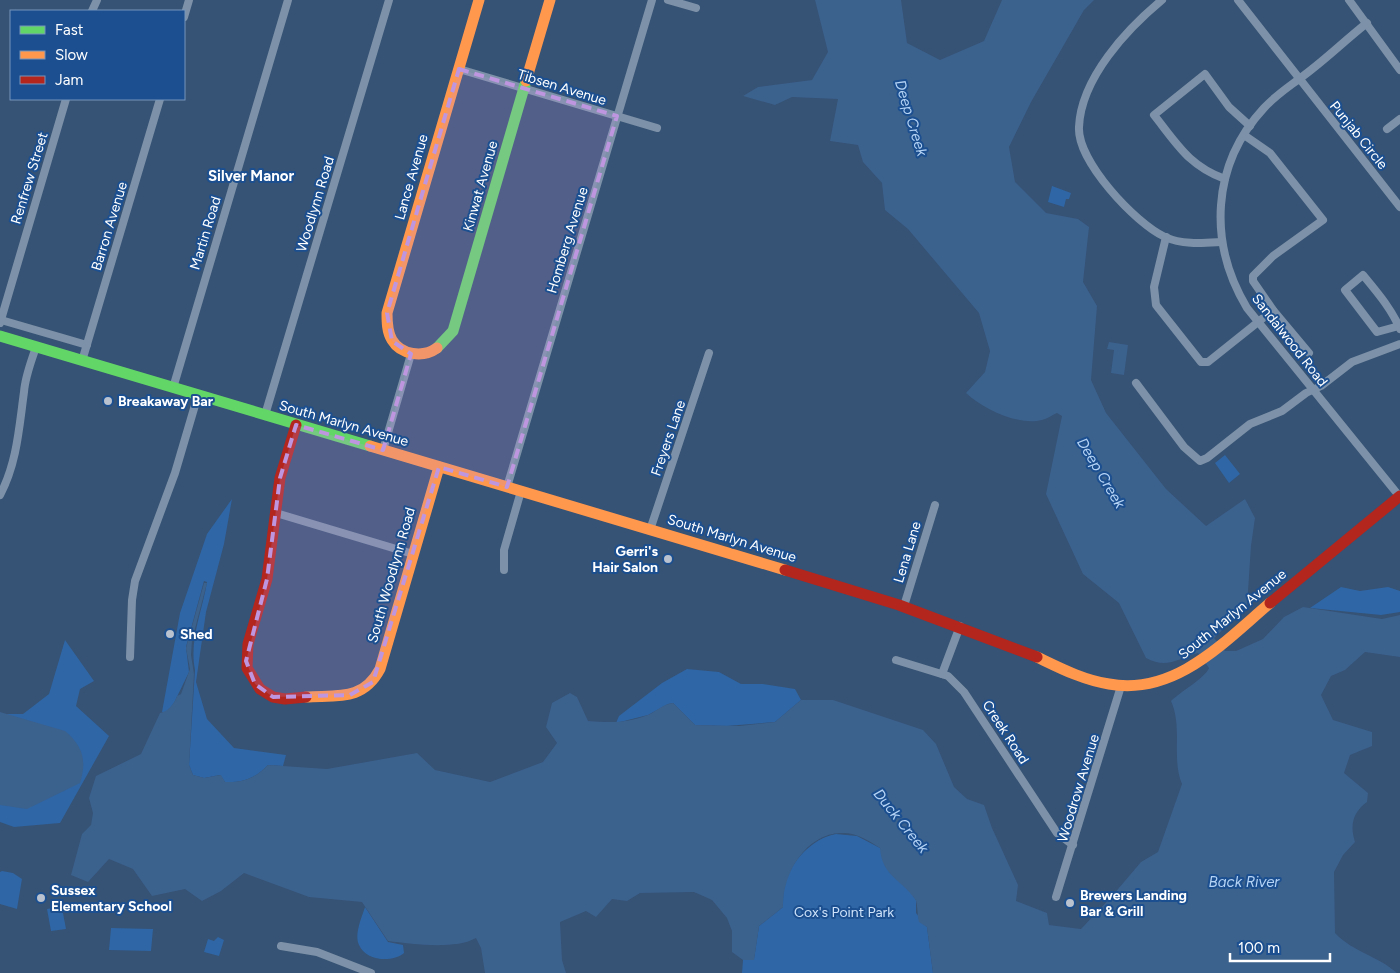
<svg xmlns="http://www.w3.org/2000/svg" width="1400" height="973" font-family="Figtree,sans-serif">
	<style>
		.green { fill: #2f66a5 }
		.water { fill: #3b618d }
		.lines { fill: none; stroke-linecap: round; stroke-linejoin: round }
		.street { stroke: #7d92a8; stroke-width: 8 }
		.fast { stroke: #63d668; stroke-width: 11 }
		.slow { stroke: #ff974d; stroke-width: 11 }
		.jam { stroke: #b3261e; stroke-width: 11 }
		.marked { fill: #bd96df; fill-opacity: 0.2; stroke: #bd96df; stroke-width: 4; stroke-dasharray: 10 6; stroke-linejoin: round }
		.poi-dot { fill: #b9c2ce; stroke: #1b4f8f; stroke-width: 2 }
		.labels { text-anchor: middle; stroke-width: 4; stroke-linejoin: round; paint-order: stroke }
		.street-label { font-size: 14px; fill: #fff; stroke: #1b4f8f }
		.poi-label { font-size: 14px; font-weight: bold; fill: #fff; stroke: #1b4f8f; text-anchor: start }
		.park-label { font-size: 14px; fill: #cfe3fa; stroke: #1b4f8f }
		.water-label { font-size: 15px; font-style: italic; fill: #b5d3f5; stroke: #1b4f8f }
		.neighbourhood-label { font-size: 15px; font-weight: bold; fill: #fff; stroke: #1b4f8f }
	</style>
	<rect width="100%" height="100%" fill="#365274"/>
	<g class="green">
		<path d="M1052,186L1071,193L1069,199H1066L1064,207L1048,202Z"/>
		<path d="M1225,455L1240,474L1229,483L1215,463Z"/>
		<path d="M232,499L224,544L206,612L196,682L207,719L234,748L286,755L283,766L268,765C256,778 242,783 225,782L220,775L204,778L193,775L189,765L195,670C189,640 202,612 207,582L204,581L186,647L189,672L174,703L167,712H162L180,613L207,534Z"/>
		<path d="M1341,587L1360,591L1388,587L1400,591V612L1381,615L1310,608Z"/>
		<path d="M65,640L94,681L80,689L76,706L109,736L60,823L14,827L0,822V714H23L49,694Z"/>
		<path d="M687,669L719,672L741,684H763L795,689L801,700L775,722L726,726L695,725L673,703L668,704L648,715L616,723L619,716L662,683Z"/>
		<path d="M836,834L857,836L880,848L916,900V913L927,927L933,973H742L743,960L754,959L759,926L783,907C783,901 783,893 784,887C789,863 812,838 836,834Z"/>
		<path d="M2,871L13,873L22,879L17,909L0,904V872Z"/>
		<path d="M58,907V913H63L66,929L51,931L47,909Z"/>
		<path d="M365,907L388,942L403,945L404,953C392,963 366,961 359,945C354,934 362,917 365,907Z"/>
		<path d="M111,928L153,929L151,951L109,950Z"/>
		<path d="M218,937L224,940L219,956L204,952L208,939L214,941Z"/>
	</g>
	<g class="water">
		<path d="M815,0H901L907,43L940,60L984,41L1002,0H1094L1084,10L1031,102L1009,147L1015,182L1046,213L1078,219L1089,227L1083,282L1097,306L1091,380L1106,413L1166,489L1206,526L1245,499L1255,518L1251,546L1247,607L1214,638L1225,651H1236L1263,639L1284,617L1303,607L1382,619L1400,615V657L1365,652L1345,670L1331,676L1321,695L1333,720L1372,732V746L1350,755L1344,773L1368,793L1367,802C1352,813 1350,826 1355,842L1343,855L1334,872L1335,933C1353,952 1378,956 1397,973H933L927,927L919,922C917,915 918,903 915,899C901,879 882,876 880,848C868,840 855,832 841,833C805,834 782,875 783,907L759,926L754,960H743L732,952V931L727,918L712,900L694,892L640,893L627,901L612,899L596,917L586,911L560,922L562,960L566,973H485L481,948L476,938C455,950 412,944 388,941L362,902L309,897L244,873L221,891L202,901L185,889L152,896L133,869L109,859L88,882L71,875L82,834L91,825L93,813L89,798L96,776L141,754L160,713C169,711 174,704 177,696L181,694L190,669L186,648L204,583H207L192,640L191,655L194,674L189,765L193,775L204,778L221,775L225,782C242,783 256,778 268,765L327,769L417,753L435,770L490,782L543,762L557,743L546,727L552,703L570,693L577,697L588,721C609,723 628,723 648,715C657,711 663,704 673,703L695,725L739,726L775,722L801,700H833L923,730L936,744L954,787L967,799L984,805L992,828L1018,885L1016,901L1047,913L1049,925L1081,929L1113,895L1141,862L1158,852L1182,784C1171,758 1183,728 1171,701C1180,692 1205,678 1209,668L1198,653C1178,659 1166,669 1146,658L1119,603L1083,574L1046,494L1062,416L1057,413C1052,415 1047,419 1042,420C1018,426 983,409 966,393L985,372L990,351L979,313L908,229L885,210L882,183L863,162L858,145L830,141L838,99L792,97L775,105L743,96L758,87L812,80L828,52Z"/>
		<path d="M1109,342L1128,345L1124,375L1111,373L1114,350L1107,349Z"/>
		<path d="M0,712L65,731C83,746 87,761 80,783L27,809L0,805Z"/>
	</g>
	<g class="lines">
		<g class="street">
			<path d="M668,0L696,8"/>
			<path d="M1162,0C1127,29 1081,78 1079,127C1077,161 1135,223 1165,237C1183,245 1203,243 1221,242"/>
			<path d="M1238,0L1400,207"/>
			<path d="M1349,0L1400,70"/>
			<path d="M92,11L97,0"/>
			<path d="M184,17L189,0"/>
			<path d="M1367,23C1344,41 1323,62 1299,79C1287,88 1275,96 1264,108C1211,165 1208,243 1247,308L1400,497"/>
			<path d="M459,69L657,128"/>
			<path d="M1387,129L1400,119"/>
			<path d="M1244,135L1270,153L1323,220L1273,256L1253,276V281L1273,310L1309,353"/>
			<path d="M1225,179C1189,166 1177,144 1154,115L1205,74L1229,107L1250,126"/>
			<path d="M1166,237L1154,287L1156,305L1201,362H1208L1273,310"/>
			<path d="M1,320L87,345"/>
			<path d="M0,323L66,99"/>
			<path d="M1399,326L1377,332L1345,290L1363,275C1377,292 1391,308 1400,329"/>
			<path d="M82,361L160,99"/>
			<path d="M1136,383L1184,447L1200,461L1207,458L1250,424L1282,411L1306,393L1321,386L1352,362L1400,344"/>
			<path d="M173,388L288,0"/>
			<path d="M265,415L389,0"/>
			<path d="M383,450L411,354"/>
			<path d="M507,487L652,0"/>
			<path d="M0,495C17,463 19,428 24,392C25,377 31,362 36,347"/>
			<path d="M276,513L413,554"/>
			<path d="M650,530L709,353"/>
			<path d="M504,570V550L521,491"/>
			<path d="M904,606L935,505"/>
			<path d="M130,657L132,600L135,581L175,473L198,395"/>
			<path d="M896,660L948,676L964,692L1057,833L1073,845"/>
			<path d="M942,674L960,626"/>
			<path d="M1056,897L1121,686"/>
			<path d="M281,946L317,952L371,973"/>
		</g>
		<g class="fast">
			<path d="M0,336L370,446"/>
			<path d="M437,348L453,331L526,81"/>
		</g>
		<g class="slow">
			<path d="M526,81L550,0"/>
			<path d="M437,348C423,358 401,355 392,340C387,332 387,322 387,313L479,0"/>
			<path d="M370,446L785,570"/>
			<path d="M1037,657C1060,668 1083,680 1109,684C1175,696 1224,642 1270,603"/>
			<path d="M306,697C338,695 363,701 380,669L439,467"/>
		</g>
		<g class="jam">
			<path d="M296,425L280,478L267,579L248,644L247,668L260,689L273,697L285,699L306,697"/>
			<path d="M785,570L899,605L1037,657"/>
			<path d="M1270,603L1400,496"/>
		</g>
	</g>
	<path class="marked" d="M459,69L617,116L507,487L439,467L373,682L350,695L273,697L255,684L246,661L267,579L280,478L296,425L383,450L411,354L392,341L387,313Z"/>
	<g class="poi-dot">
		<circle cx="108" cy="401" r="5"/>
		<circle cx="668" cy="559" r="5"/>
		<circle cx="170" cy="634" r="5"/>
		<circle cx="41" cy="898" r="5"/>
		<circle cx="1070" cy="903" r="5"/>
	</g>
	<g class="labels">
		<g class="street-label">
			<text transform="translate(562 87) rotate(17)" y="5">Tibsen Avenue</text>
			<text transform="translate(1359 135) rotate(51)" y="5">Punjab Circle</text>
			<text transform="translate(411 177) rotate(-74)" y="5">Lance Avenue</text>
			<text transform="translate(29 178) rotate(-73)" y="5">Renfrew Street</text>
			<text transform="translate(480 186) rotate(-74)" y="5">Kinwat Avenue</text>
			<text transform="translate(315 204) rotate(-73)" y="5">Woodlynn Road</text>
			<text transform="translate(109 226) rotate(-73)" y="5">Barron Avenue</text>
			<text transform="translate(205 233) rotate(-73)" y="5">Martin Road</text>
			<text transform="translate(567 240) rotate(-73)" y="5">Homberg Avenue</text>
			<text transform="translate(1290 340) rotate(52)" y="5">Sandalwood Road</text>
			<text transform="translate(344 423) rotate(16)" y="5">South Marlyn Avenue</text>
			<text transform="translate(668 438) rotate(-71)" y="5">Freyers Lane</text>
			<text transform="translate(732 538) rotate(17)" y="5">South Marlyn Avenue</text>
			<text transform="translate(907 552) rotate(-73)" y="5">Lena Lane</text>
			<text transform="translate(391 575) rotate(-74)" y="5">South Woodlynn Road</text>
			<text transform="translate(1232 614) rotate(-39)" y="5">South Marlyn Avenue</text>
			<text transform="translate(1006 732) rotate(57)" y="5">Creek Road</text>
			<text transform="translate(1078 788) rotate(-73)" y="5">Woodrow Avenue</text>
		</g>
		<g class="poi-label">
			<text x="118" y="406">Breakaway Bar</text>
			<text x="658" y="556" text-anchor="end">Gerri's<tspan x="658" dy="16">Hair Salon</tspan></text>
			<text x="180" y="639">Shed</text>
			<text x="51" y="895">Sussex<tspan x="51" dy="16">Elementary School</tspan></text>
			<text x="1080" y="900">Brewers Landing<tspan x="1080" dy="16">Bar &amp; Grill</tspan></text>
		</g>
		<g class="park-label">
			<text x="844" y="917">Cox's Point Park</text>
		</g>
		<g class="water-label">
			<text transform="translate(911 118) rotate(73)" y="5">Deep Creek</text>
			<text transform="translate(1101 473) rotate(59)" y="5">Deep Creek</text>
			<text transform="translate(901 821) rotate(51)" y="5">Duck Creek</text>
			<text x="1244" y="887">Back River</text>
		</g>
		<g class="neighbourhood-label">
			<text x="251" y="181">Silver Manor</text>
		</g>
	</g>
	<rect x="10" y="10" width="175" height="90" fill="#1b4f8f" stroke="#7695bc"/>
	<rect x="20" y="26" width="25" height="8" fill="#63d668" stroke="#7695bc"/>
	<text x="55" y="35" font-size="15" fill="#ffffff">Fast</text>
	<rect x="20" y="51" width="25" height="8" fill="#ff974d" stroke="#7695bc"/>
	<text x="55" y="60" font-size="15" fill="#ffffff">Slow</text>
	<rect x="20" y="76" width="25" height="8" fill="#b3261e" stroke="#7695bc"/>
	<text x="55" y="85" font-size="15" fill="#ffffff">Jam</text>
	<path d="M1230 953v8h100v-8" fill="none" stroke="#ffffff" stroke-width="2.5"/>
	<text x="1238" y="953" font-size="15" fill="#ffffff" stroke="#1b4f8f" stroke-width="4" paint-order="stroke">100 m</text>
</svg>
